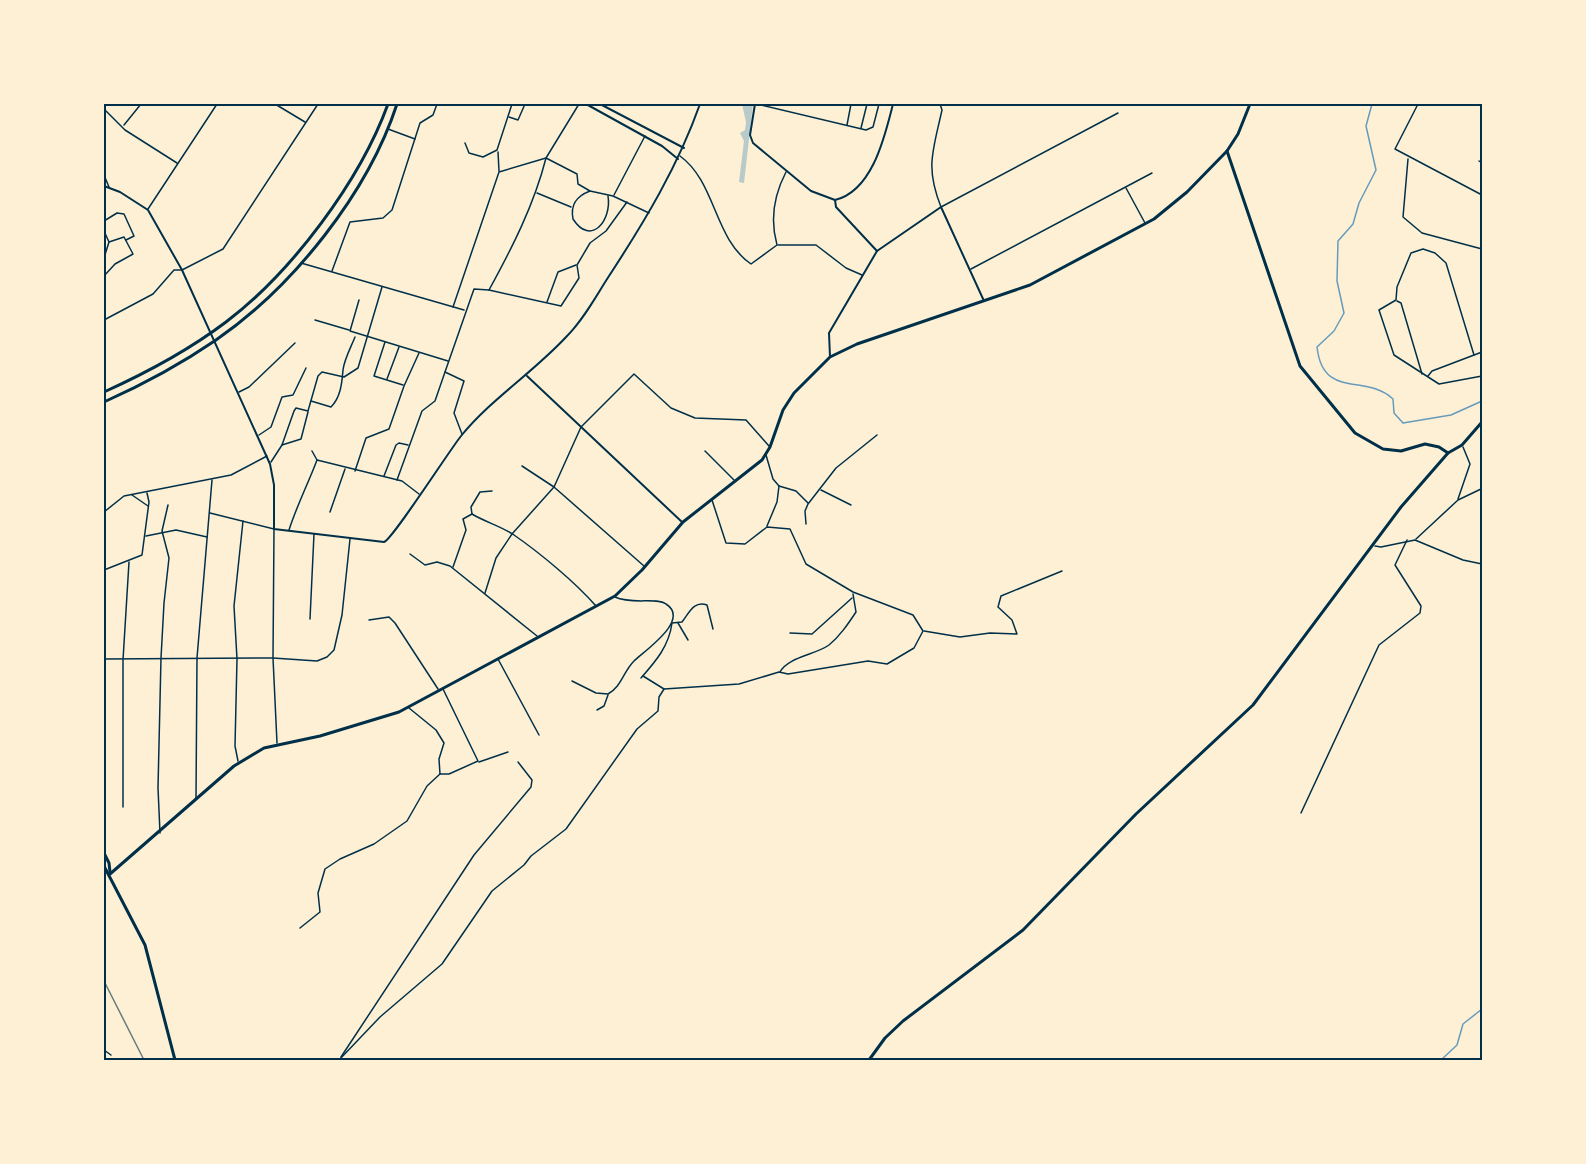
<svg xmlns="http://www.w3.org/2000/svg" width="1586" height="1164" font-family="Poppins,sans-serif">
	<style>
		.green { fill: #b9caca }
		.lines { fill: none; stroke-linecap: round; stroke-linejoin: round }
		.stream { stroke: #669bbc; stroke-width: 1.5 }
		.minor { stroke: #003049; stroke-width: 1.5 }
		.tertiary { stroke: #003049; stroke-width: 2 }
		.secondary { stroke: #003049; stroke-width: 3 }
		.primary { stroke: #003049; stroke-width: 3 }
		.rail { stroke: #657d81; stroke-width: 1.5 }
		.neatline { fill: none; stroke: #003049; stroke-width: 2 }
	</style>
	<rect width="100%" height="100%" fill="#fdf0d5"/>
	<path class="green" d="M742,104H753L744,183L739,182L744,141L740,133L745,130L746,122Z"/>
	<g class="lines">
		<g class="stream">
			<path d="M1372,104L1366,126L1376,170L1359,203L1353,224L1338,241L1337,281L1344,313L1334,331L1317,347C1323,400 1365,373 1393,399L1394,413L1403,423L1451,415L1482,401"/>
			<path d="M1441,1060L1457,1045L1463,1024L1482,1009"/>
		</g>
		<g class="minor">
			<path d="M275,104L305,122"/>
			<path d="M757,104L866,130L873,127L879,104"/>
			<path d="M940,104L942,110C933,151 925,167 941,207L1118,113"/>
			<path d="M1418,104L1395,149L1482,195"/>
			<path d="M104,109L125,130L177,163"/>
			<path d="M509,117L518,120L525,104"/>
			<path d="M124,125L141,104"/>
			<path d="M847,125L851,104"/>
			<path d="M861,128L867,104"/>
			<path d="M388,129L415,139"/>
			<path d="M465,143L469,153L483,157L497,150L512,104"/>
			<path d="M498,152L499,171"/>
			<path d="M680,156C716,182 714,239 751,264L777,245C770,220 774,195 786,172"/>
			<path d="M1408,159L1403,217L1422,233L1482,249"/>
			<path d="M1479,161L1482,163"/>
			<path d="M104,175L109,187"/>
			<path d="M1126,188L1145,223"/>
			<path d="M590,191C577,196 570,204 573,219C591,247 612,220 608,196"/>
			<path d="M537,193L571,207"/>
			<path d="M614,195L645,136"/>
			<path d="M148,209L217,104"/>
			<path d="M104,221L117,213L124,214L134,236L126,240"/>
			<path d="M104,231L109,242L124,237L133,254L115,264L104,276"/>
			<path d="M778,245H816L846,268L862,275"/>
			<path d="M104,258L109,242"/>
			<path d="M301,263L464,310"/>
			<path d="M971,269L1152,173"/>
			<path d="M332,271L350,222L383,218L392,210L420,123L433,115L437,104"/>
			<path d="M489,290C512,248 534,205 546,158L577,174L578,184L590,191L613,196L649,213"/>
			<path d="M359,300L350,331L448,361"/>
			<path d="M1397,301L1401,303L1422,374"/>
			<path d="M547,302L558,272L576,265"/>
			<path d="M453,307L499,172L546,158L579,104"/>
			<path d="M104,320L153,294L174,270H182L223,249L318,104"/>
			<path d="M315,320L349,330"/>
			<path d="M385,342L374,376L403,385"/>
			<path d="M1474,355L1446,263L1435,253L1423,249L1411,253L1397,287L1396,300L1379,310L1394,355L1439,384L1482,376"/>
			<path d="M1428,376L1432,371L1482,352"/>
			<path d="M387,379L399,347"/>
			<path d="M239,392L249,387L295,343"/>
			<path d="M311,401L331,407C341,397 342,382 343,370C344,360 351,347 355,337"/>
			<path d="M462,434L454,413L464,381L445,372L474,289L489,290L561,306L579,278L577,265L590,243L606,231L627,202"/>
			<path d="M259,435L271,427L282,397L293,395L306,368"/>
			<path d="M282,445L301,439L308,412"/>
			<path d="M705,451L734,480"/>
			<path d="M766,455L773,479L779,486L777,502L767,526"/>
			<path d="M317,460L402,481L419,494"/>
			<path d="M271,462L282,445L294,411L296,408L308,411L318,376L322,372L344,377L358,368L382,287"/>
			<path d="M522,466L554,487L644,566"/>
			<path d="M355,471L366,438L389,429L404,386L419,353"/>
			<path d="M384,476L396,445L399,443L408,445"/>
			<path d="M397,480L422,411L435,401L445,372"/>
			<path d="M779,486L796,491L808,503"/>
			<path d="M821,490L851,505"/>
			<path d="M132,495L148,506"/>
			<path d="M1458,499L1470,464L1463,447"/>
			<path d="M104,512L124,496L231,475L267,456"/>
			<path d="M330,512L345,469"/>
			<path d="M210,513L274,529L273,658L277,743"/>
			<path d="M472,514C485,522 501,526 514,535C540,553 575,582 596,606"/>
			<path d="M806,524L805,511L808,504L836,468L877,435"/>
			<path d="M289,530C297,505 308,484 317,460L312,451"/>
			<path d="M146,536L176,530L207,537"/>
			<path d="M1416,539L1458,500L1481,489L1482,485"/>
			<path d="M1375,546L1381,547L1415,540L1463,560L1482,564"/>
			<path d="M410,554L425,565L437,562L450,566L537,636"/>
			<path d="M453,567L466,530L463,519L472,514L471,507L480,492L492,491"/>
			<path d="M104,570L142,555L149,502L147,493"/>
			<path d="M485,593L496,558L512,534L554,487L581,427L634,374L671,408L695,418L746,420L769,446"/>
			<path d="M310,619L314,534"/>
			<path d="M369,620L389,617L395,623L438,689"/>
			<path d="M678,623L688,640"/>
			<path d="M924,631L960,637L990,633L1017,634L1012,620L998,607L1001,596L1062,571"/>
			<path d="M790,633L812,634L852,598"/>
			<path d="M104,659L273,658L317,661L327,657L334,650L342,615L350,539"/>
			<path d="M498,659L539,735"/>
			<path d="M780,672C788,657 815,655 829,645C840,636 848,624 856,612L853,594"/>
			<path d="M641,678C656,661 669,646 672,623L682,622C689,613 694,600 707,605L713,629"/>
			<path d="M572,681L596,693L608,694C622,686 623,672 634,661C644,651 691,620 666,604C656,597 632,605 615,597"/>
			<path d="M664,689L739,684L779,672L788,674L868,661L887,664L914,648L923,631L913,615L853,592L806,564L790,529L767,527L745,544L726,543L712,500"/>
			<path d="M597,710L604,706L608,695"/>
			<path d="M238,761L235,746L237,659L234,606L243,521"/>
			<path d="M479,762L508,752"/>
			<path d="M440,774H449L478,761L443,689"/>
			<path d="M196,799L197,658L212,480"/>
			<path d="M123,807V660L129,562"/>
			<path d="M1301,813L1379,645L1420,613L1421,606L1395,565L1407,540"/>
			<path d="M160,833L158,788L161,658L164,603L169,558L162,531L168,505"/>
			<path d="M300,928L320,912L318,893L325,869L340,859L374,844L407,821L427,786L440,774L439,759L444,743L436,730L409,708"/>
			<path d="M104,1050L111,1055"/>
			<path d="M341,1057L474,855L531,787L532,780L518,762"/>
			<path d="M339,1060L380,1017L442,964L492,891L524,865L531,856L566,829L637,729L658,711L659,697L664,689L643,676"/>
		</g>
		<g class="tertiary">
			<path d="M586,104L662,146L678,159"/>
			<path d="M600,104L684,148"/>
			<path d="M755,104L750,135L753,143L811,191L835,200C873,191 885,135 893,104"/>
			<path d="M104,186L120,192L148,210L182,270L270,464L274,485V529L384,542C392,540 449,451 461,436C491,399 534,372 567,336C584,319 596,296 609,276C645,221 678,166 700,104"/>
			<path d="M835,200L836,207L877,251"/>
			<path d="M830,357L829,333L877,251L941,207L984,301"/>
			<path d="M527,376L682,522"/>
		</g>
		<g class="secondary">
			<path d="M1227,151L1300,366L1355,433L1383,449L1401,451L1425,444L1439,447L1448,453"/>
			<path d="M104,392C146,373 189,350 226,322C292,272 360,181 388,104"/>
			<path d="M104,402C142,385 181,364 216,340C293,287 368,193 397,104"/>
			<path d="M110,874L234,766L264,748L320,736L399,712L615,596L642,570L683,522L762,460L770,447L783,410L794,393L830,357L857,344L1030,285L1154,219L1187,192L1227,151L1238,134L1250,104"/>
			<path d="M869,1060L885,1038L903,1021L1023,930L1136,814L1253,705L1401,507L1448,453L1462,445L1482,422"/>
		</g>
		<g class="primary">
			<path d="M104,853L109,863L110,872"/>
			<path d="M104,866L145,945L175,1060"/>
		</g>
		<path class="rail" d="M104,981L144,1060"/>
	</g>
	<rect width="1586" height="1164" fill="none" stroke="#fdf0d5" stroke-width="210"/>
	<rect x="105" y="105" width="1376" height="954" class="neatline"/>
</svg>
